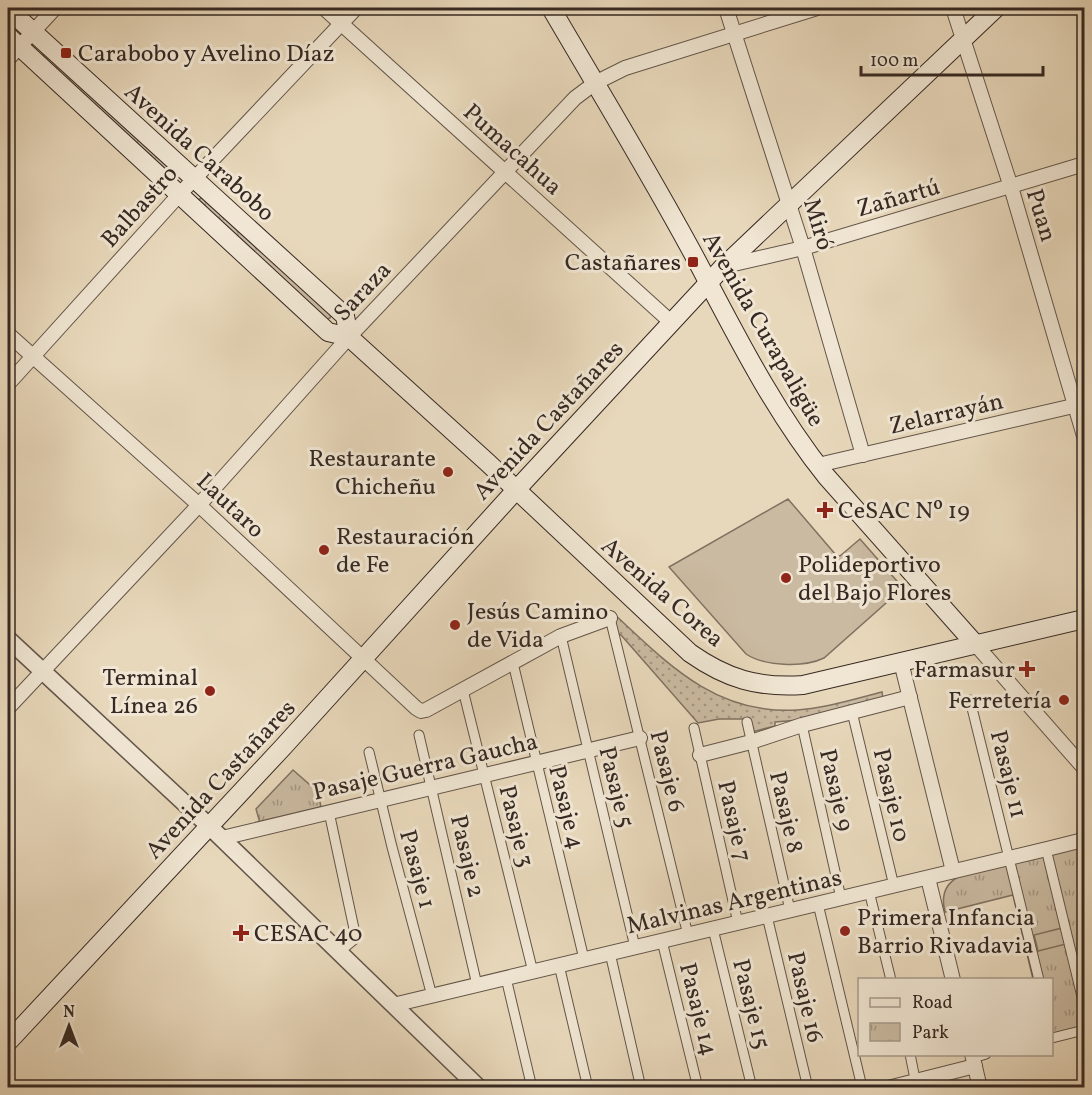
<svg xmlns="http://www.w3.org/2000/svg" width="1092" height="1095" font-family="Vollkorn,serif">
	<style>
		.grass { fill: url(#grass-dots); stroke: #807262; stroke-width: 1.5 }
		.park { fill: url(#park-tufts); stroke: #807262; stroke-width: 1.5 }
		.pitch { fill: #cabaa1; stroke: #807262; stroke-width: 1.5 }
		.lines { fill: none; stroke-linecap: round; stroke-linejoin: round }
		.pedestrian-casing { stroke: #625549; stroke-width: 11 }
		.minor-casing { stroke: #625549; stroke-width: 16 }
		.tertiary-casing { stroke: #625549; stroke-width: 19 }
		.secondary-casing { stroke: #362923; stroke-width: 20 }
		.pedestrian { stroke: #f0e6d3; stroke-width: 9 }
		.minor { stroke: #f0e6d3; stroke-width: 14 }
		.tertiary { stroke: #f0e6d3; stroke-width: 16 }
		.secondary { stroke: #f0e6d3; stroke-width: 18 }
		.poi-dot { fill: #8f2418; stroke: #f0e6d3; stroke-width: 2 }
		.labels { text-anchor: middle; stroke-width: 6; stroke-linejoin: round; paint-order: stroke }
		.poi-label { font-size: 24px; fill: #362923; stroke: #f0e6d3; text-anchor: start }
		.street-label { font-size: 24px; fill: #362923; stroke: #f0e6d3 }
	</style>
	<defs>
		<pattern id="grass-dots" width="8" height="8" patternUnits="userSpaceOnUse" patternTransform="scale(1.5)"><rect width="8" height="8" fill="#cabaa1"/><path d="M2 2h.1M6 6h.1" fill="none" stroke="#a59783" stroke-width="1.8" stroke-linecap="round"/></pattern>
		<pattern id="park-tufts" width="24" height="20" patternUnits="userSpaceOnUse" patternTransform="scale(1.5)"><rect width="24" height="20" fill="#cabaa1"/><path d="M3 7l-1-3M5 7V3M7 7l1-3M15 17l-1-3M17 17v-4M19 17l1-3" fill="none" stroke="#a59783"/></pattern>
	</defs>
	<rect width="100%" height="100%" fill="#e8d8bb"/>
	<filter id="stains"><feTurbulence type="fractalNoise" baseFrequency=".00333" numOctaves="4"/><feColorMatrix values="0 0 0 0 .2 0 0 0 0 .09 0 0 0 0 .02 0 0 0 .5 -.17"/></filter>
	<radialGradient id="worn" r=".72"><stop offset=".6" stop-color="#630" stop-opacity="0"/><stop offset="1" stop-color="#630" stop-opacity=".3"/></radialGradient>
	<path class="grass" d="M612,612C667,663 715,715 797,710C826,708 854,699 882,692L883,699L799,720L775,722V726L752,732L748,719H719L698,723L621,635L617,634Z"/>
	<g class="park">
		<path d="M49,54L173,166L170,174L42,61L43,55Z"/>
		<path d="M202,198L332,312L330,318L325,320L197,200Z"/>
		<path d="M293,770L318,792L321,807L260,823L256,809Z"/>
		<path d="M1077,847L1080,848L1084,866V1032L1052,1041V980L1033,979L1013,895L945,912C941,897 944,885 958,877Z"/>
	</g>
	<g class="pitch">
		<path d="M788,499L836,555L840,556L860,539L903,588L824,658C803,668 764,666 746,654L669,567Z"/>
		<path d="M1062,928L1066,944L1038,951L1034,935Z"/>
	</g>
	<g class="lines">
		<defs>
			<g id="pedestrian">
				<path d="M610,618L688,935"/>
				<path d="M561,636L635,947"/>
				<path d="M513,663L584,959"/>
				<path d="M463,690L533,972"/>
				<path d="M970,700L1039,980"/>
				<path d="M852,712L894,886"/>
				<path d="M747,722L790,910"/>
				<path d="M802,725L841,898"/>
				<path d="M694,728L738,923"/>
				<path d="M419,735L477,985"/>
				<path d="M369,752L392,847L432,996"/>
				<path d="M329,812L356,938L339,952"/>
				<path d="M1048,857L1084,1005"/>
				<path d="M869,891L891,980"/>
				<path d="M818,904L862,1087"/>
				<path d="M767,916L808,1088"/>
				<path d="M713,929L752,1088"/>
				<path d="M662,941L698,1088"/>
				<path d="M610,953L641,1088"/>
				<path d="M559,965L588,1088"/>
				<path d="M506,978L532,1088"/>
				<path d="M1052,1038L1084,1030"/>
				<path d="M910,1054L914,1074"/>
				<path d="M973,1058L986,1054"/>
			</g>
			<g id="minor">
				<path d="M324,8L672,323"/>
				<path d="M726,8L803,248L863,455"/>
				<path d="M953,8L1011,187L1084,436"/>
				<path d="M8,59L55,8"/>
				<path d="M725,266L803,248L1084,164"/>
				<path d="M8,334L199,505L416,708L421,711L426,710L561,636L610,618"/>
				<path d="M8,384L178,196L356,8"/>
				<path d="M818,465L1082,404"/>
				<path d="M976,645L1084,768"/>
				<path d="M901,662L953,871"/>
				<path d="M8,708L199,505L349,337L575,98L595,83L625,68L817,8"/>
				<path d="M700,755L751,742L802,725L910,697"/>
				<path d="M222,838L640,738"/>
				<path d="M928,878L953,980"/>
				<path d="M393,1005L1051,848L1079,841L1084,838"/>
				<path d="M972,1054L980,1088"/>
				<path d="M888,1088L975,1066"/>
			</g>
			<path id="tertiary" d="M8,639L209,826L479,1088"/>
			<g id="secondary">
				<path d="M551,8C600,92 651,175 697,261C736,335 774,411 826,476L976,645"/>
				<path d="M8,9L345,316L349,337"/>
				<path d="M8,36L328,332L349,337L488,463L690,653C727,679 758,688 803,685L1084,619"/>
				<path d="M8,1042L284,746L516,490L723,267L996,8"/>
			</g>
		</defs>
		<use href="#pedestrian" class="pedestrian-casing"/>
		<use href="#minor" class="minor-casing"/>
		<use href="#tertiary" class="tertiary-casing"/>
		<use href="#secondary" class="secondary-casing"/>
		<use href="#pedestrian" class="pedestrian"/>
		<use href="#minor" class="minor"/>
		<use href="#tertiary" class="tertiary"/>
		<use href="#secondary" class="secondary"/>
	</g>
	<g class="poi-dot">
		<rect x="60" y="47" width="12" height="12" rx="3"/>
		<rect x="687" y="256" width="12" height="12" rx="3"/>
		<circle cx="448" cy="472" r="6"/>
		<path d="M822 501h6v6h6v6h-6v6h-6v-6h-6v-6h6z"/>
		<circle cx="324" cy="550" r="6"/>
		<circle cx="786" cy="578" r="6"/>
		<circle cx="455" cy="625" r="6"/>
		<path d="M1024 660h6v6h6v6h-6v6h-6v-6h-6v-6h6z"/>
		<circle cx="210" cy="691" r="6"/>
		<circle cx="1064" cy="700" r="6"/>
		<circle cx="845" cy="931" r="6"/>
		<path d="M238 924h6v6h6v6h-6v6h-6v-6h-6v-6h6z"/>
	</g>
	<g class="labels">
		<g class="poi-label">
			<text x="78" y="61">Carabobo y Avelino Díaz</text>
			<text x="681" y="270" text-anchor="end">Castañares</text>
			<text x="436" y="466" text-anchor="end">Restaurante<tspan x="436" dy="28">Chicheñu</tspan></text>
			<text x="838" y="518">CeSAC Nº 19</text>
			<text x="336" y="544">Restauración<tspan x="336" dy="28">de Fe</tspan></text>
			<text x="798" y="572">Polideportivo<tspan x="798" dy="28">del Bajo Flores</tspan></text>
			<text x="467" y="619">Jesús Camino<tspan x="467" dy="28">de Vida</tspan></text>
			<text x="1015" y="677" text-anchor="end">Farmasur</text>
			<text x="198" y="685" text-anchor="end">Terminal<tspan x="198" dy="28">Línea 26</tspan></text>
			<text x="1052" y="708" text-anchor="end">Ferretería</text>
			<text x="857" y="925">Primera Infancia<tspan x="857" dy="28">Barrio Rivadavia</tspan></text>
			<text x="254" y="941">CESAC 40</text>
		</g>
		<g class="street-label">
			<text transform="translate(513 149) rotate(42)" y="8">Pumacahua</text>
			<text transform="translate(200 152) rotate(42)" y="8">Avenida Carabobo</text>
			<text transform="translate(898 197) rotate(-16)" y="8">Zañartú</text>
			<text transform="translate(139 206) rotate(-48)" y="8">Balbastro</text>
			<text transform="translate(1042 215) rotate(73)" y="8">Puan</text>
			<text transform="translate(819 224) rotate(73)" y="8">Miró</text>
			<text transform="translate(362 291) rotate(-47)" y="8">Saraza</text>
			<text transform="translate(764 329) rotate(60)" y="8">Avenida Curapaligüe</text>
			<text transform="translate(946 413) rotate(-13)" y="8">Zelarrayán</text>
			<text transform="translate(548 420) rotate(-47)" y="8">Avenida Castañares</text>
			<text transform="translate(231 505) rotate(43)" y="8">Lautaro</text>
			<text transform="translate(663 592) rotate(41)" y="8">Avenida Corea</text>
			<text transform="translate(425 766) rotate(-13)" y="8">Pasaje Guerra Gaucha</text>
			<text transform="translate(668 771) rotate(76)" y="8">Pasaje 6</text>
			<text transform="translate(1009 774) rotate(76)" y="8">Pasaje 11</text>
			<text transform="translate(220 779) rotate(-47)" y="8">Avenida Castañares</text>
			<text transform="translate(617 787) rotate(76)" y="8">Pasaje 5</text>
			<text transform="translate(837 790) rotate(77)" y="8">Pasaje 9</text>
			<text transform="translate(892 795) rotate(77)" y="8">Pasaje 10</text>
			<text transform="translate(567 807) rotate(76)" y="8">Pasaje 4</text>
			<text transform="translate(787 812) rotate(77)" y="8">Pasaje 8</text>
			<text transform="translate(735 821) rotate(77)" y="8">Pasaje 7</text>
			<text transform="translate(517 826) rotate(76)" y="8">Pasaje 3</text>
			<text transform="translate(468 856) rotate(77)" y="8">Pasaje 2</text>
			<text transform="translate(418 869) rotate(75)" y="8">Pasaje 1</text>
			<text transform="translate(734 901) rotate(-13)" y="8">Malvinas Argentinas</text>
			<text transform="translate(806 997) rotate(77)" y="8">Pasaje 16</text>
			<text transform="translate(752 1004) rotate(76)" y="8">Pasaje 15</text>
			<text transform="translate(699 1009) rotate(76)" y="8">Pasaje 14</text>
		</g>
	</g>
	<rect width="1092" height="1095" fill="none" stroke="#e8d8bb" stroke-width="30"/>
	<rect x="9" y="9" width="1074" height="1077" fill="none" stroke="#362923" stroke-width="3"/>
	<rect x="15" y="15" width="1062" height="1065" fill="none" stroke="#362923" stroke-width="1.5"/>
	<rect x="858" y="978" width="195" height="78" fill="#f0e6d3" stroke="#a69a8d" stroke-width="1.5"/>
	<rect x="870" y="998" width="30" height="9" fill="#f0e6d3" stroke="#a69a8d" stroke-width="1.5"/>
	<text x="912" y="1008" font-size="18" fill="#362923">Road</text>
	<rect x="870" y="1023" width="30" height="18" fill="url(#park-tufts)" stroke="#a69a8d" stroke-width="1.5"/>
	<text x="912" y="1038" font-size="18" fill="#362923">Park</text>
	<g transform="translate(69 1026)" stroke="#f0e6d3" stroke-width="4.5" paint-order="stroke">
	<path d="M0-4.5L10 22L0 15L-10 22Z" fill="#362923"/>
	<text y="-9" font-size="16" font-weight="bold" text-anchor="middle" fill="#362923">N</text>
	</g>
	<path d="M861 66v9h182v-9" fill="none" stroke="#362923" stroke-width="3"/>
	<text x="870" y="66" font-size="18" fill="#362923" stroke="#f0e6d3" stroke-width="4.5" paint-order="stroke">100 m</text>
	<rect width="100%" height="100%" filter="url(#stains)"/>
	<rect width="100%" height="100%" fill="url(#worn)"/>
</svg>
